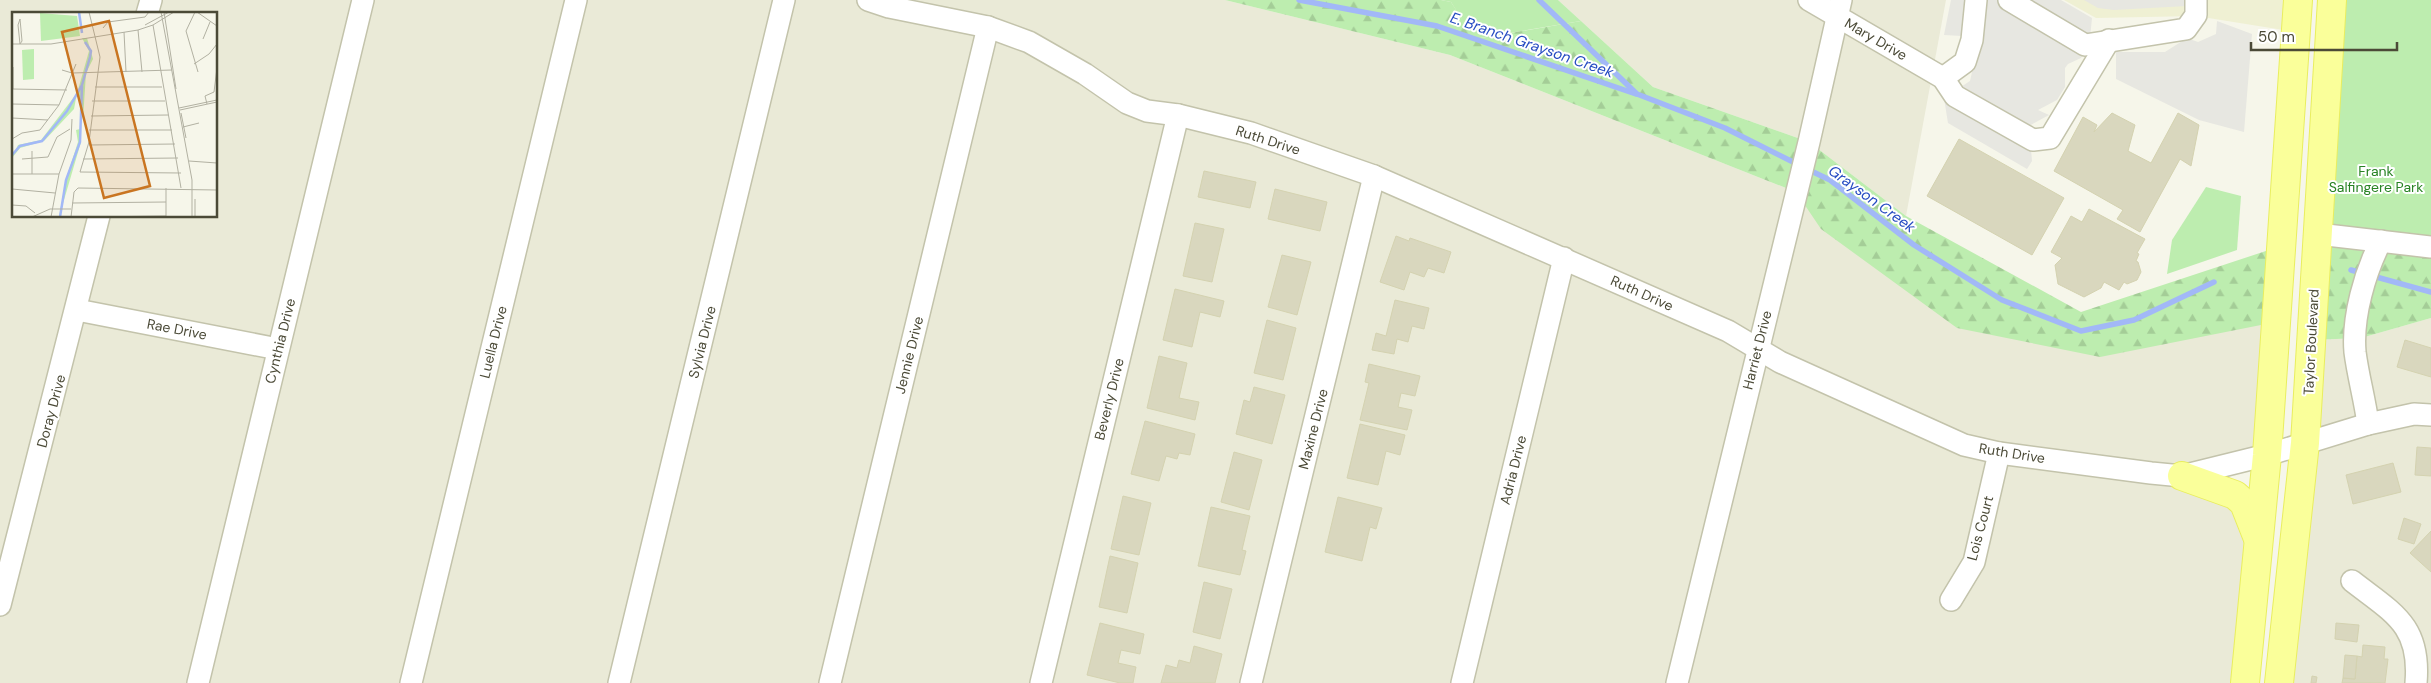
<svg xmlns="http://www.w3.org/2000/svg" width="2431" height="683" font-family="'DM Sans',sans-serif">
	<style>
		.residential { fill: #eaead7; fill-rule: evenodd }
		.education { fill: #eff0d3 }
		.green { fill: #bdedaf }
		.forest { fill: url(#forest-firs) }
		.parking { fill: #e7e7e1 }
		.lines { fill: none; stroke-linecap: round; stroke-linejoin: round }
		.stream { stroke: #a2b8f7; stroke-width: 5.5 }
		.building { fill: #d9d7be; stroke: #d4d2b0 }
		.minor-casing { stroke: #c3c3ab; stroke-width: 24 }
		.major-casing { stroke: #e9ee5f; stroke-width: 30 }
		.minor { stroke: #fff; stroke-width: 21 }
		.major { stroke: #faff9a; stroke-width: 28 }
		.labels { text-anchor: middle; stroke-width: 4; stroke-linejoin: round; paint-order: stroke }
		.street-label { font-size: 14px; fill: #4b4a37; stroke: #fff }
		.park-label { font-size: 14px; fill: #288324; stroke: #fff }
		.water-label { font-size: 15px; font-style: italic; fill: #254bc2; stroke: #fff }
		.inset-river { fill: none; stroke: #a2b8f7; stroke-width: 2.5 }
		.inset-road { fill: none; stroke: #b2b1a2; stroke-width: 1 }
		.view { fill: #c97521; fill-opacity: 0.15; stroke: #c97521; stroke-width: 2.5 }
		.inset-edge { fill: none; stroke: #4b4a37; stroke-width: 2.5 }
	</style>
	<defs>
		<pattern id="forest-firs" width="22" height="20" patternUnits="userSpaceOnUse" patternTransform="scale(1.25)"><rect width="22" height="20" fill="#bdedaf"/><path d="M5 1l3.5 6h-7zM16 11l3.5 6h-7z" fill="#a4cd97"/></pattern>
	</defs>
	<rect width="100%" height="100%" fill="#f6f6ea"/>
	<g class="residential">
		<path d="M0,0H1225L1450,55L1796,192L1957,328L2276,322L2267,455L2183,475L2235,495L2258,539L2245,683H0ZM14,14H216V216H14Z"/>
		<path d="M1558,0H1946L1906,216L1809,142L1653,87Z"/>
		<path d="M2431,318V683H2279L2311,340L2361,338Z"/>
	</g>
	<path class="education" d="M2064,0H2298L2296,32L2196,16L2096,18Z"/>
	<g class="green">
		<path d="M1441,0H1558L1581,21L1474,39L1451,2Z"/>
		<path d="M2332,0H2431V247L2318,234Z"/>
		<path d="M2206,187L2241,196L2237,250L2167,274L2172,240Z"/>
	</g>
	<g class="forest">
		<path d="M1225,0H1441L1451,2L1475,39L1581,21L1653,87L1809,142L1906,216L2081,312L2281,246L2276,322L2100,357L1957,328L1821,229L1796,192L1450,55Z"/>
		<path d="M2318,234L2431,247V318L2361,338L2311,340Z"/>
	</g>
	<g class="parking">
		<path d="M1951,0H2061L2092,18L2090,38L2081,58L2068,64L2065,68V87L2057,100L2038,110L2049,115L2029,126L2032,161L2027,169L1948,123L1944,98L1970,81L1980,37L1944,35Z"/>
		<path d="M2084,0H2187V6L2114,10L2098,8Z"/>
		<path d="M2217,21L2252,34L2244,132L2199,120L2116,79V52H2165L2187,38L2198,42L2216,34Z"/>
	</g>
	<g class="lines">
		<g class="stream">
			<path d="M1299,0L1437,26L1636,94"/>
			<path d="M1539,0L1637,94L1725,128L1799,165"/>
			<path d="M1807,169L1830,180L1914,245L2002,300L2081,331L2134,320L2214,282"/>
			<path d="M2351,270L2431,292"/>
		</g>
	</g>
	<g class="building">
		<path d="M2112,113L2135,125L2128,151L2151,163L2178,113L2199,125L2191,166L2180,159L2140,232L2117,219L2123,210L2054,171L2083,117L2097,125L2094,132Z"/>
		<path d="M1959,139L2064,198L2032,255L1927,196Z"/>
		<path d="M1204,171L1256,182L1250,208L1198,197Z"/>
		<path d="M1275,189L1327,202L1320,231L1268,219Z"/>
		<path d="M2089,209L2145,239L2137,253L2139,254L2136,261L2138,262L2141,272L2137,280L2127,284L2124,282L2119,290L2104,282L2101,288L2084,297L2058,284L2055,265L2062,258L2051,252L2071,216L2082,222Z"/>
		<path d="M1195,223L1224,229L1212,282L1183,276Z"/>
		<path d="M1396,236L1409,241L1410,238L1451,252L1444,273L1428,268L1424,277L1410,272L1404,290L1380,282Z"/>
		<path d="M1282,255L1311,262L1297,315L1268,307Z"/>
		<path d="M1175,289L1224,301L1220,317L1200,312L1192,347L1163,340Z"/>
		<path d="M1395,300L1429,308L1424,329L1412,326L1408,342L1397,339L1394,354L1372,350L1376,333L1386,336Z"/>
		<path d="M1267,320L1296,328L1283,380L1254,373Z"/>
		<path d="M2405,340L2431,348V377L2397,367Z"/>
		<path d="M1159,356L1187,363L1179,398L1199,402L1195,420L1147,408Z"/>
		<path d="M1369,364L1420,376L1415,396L1401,393L1398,407L1412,410L1407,430L1360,420L1369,383L1365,382Z"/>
		<path d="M1254,387L1285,395L1272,444L1236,434L1244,400L1250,402Z"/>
		<path d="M1145,421L1195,434L1190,455L1179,453L1177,459L1166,456L1159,481L1131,474Z"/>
		<path d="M1360,424L1405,435L1400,455L1386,451L1378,485L1347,478Z"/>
		<path d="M2417,447L2431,448V476L2415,475Z"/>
		<path d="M1234,452L1262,460L1249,510L1221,502Z"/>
		<path d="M2393,463L2401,492L2353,504L2346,475Z"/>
		<path d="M1123,496L1151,503L1139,555L1111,549Z"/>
		<path d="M1338,497L1382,508L1376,529L1370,527L1362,561L1325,552Z"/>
		<path d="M1211,507L1250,516L1242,550L1246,551L1240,575L1198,566Z"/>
		<path d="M2404,518L2421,524L2414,544L2398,539Z"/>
		<path d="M2431,531V572L2410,553Z"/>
		<path d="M1110,556L1138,563L1127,613L1099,607Z"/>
		<path d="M1204,582L1232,589L1220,639L1193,632Z"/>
		<path d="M1100,623L1144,634L1140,654L1121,650L1118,663L1136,667L1133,683H1120L1087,675Z"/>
		<path d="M2336,623L2359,625L2357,642L2335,639Z"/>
		<path d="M2363,645L2385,647L2384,659H2388L2385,683H2342L2343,678L2355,679L2357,656L2362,657Z"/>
		<path d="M1194,646L1222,654L1215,683H1161L1166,665L1177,668L1179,660L1190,663Z"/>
		<path d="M2345,655L2357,656L2355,679L2343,678Z"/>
		<path d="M2312,676L2317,677L2316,683H2311Z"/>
	</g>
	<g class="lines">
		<defs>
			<g id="minor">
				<path d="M868,0L889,7L988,27L1029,42L1085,74L1127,103L1147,111L1178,115L1251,133L1374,176L1728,331L1780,362L1964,445L1999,453L2151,473L2182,476L2267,455L2368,424L2414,414L2431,415"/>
				<path d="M1809,0L1943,78L1955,96L2033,140L2050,138L2109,40"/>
				<path d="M2009,0L2085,45L2186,29L2196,15V0"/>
				<path d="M147,14L151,0"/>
				<path d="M1943,78L1965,62L1972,40L1976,0"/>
				<path d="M2318,234L2431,247"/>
				<path d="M77,310L278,349"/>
				<path d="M2368,424C2365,400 2358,376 2355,352C2352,317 2365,272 2381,241"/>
				<path d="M2352,581C2393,613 2421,625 2416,683"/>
				<path d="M1951,600L1974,562L1999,453"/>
				<path d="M0,605L99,216"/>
				<path d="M198,683L363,0"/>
				<path d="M411,683L576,0"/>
				<path d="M619,683L784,0"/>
				<path d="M830,683L988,27"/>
				<path d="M1041,683L1178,115"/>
				<path d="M1251,683L1374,176"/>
				<path d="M1462,683L1564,258"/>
				<path d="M1677,683L1809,142L1841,0"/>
			</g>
			<g id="major">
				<path d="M2182,476L2235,495L2244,503L2257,536"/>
				<path d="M2245,683L2267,455L2298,0"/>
				<path d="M2279,683L2305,443L2332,0"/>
			</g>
		</defs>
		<use href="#minor" class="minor-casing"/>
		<use href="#major" class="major-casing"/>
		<use href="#minor" class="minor"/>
		<use href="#major" class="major"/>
	</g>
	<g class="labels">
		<g class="street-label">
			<text transform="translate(1876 39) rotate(30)" y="5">Mary Drive</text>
			<text transform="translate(1268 140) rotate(18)" y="5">Ruth Drive</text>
			<text transform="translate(1642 293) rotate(24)" y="5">Ruth Drive</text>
			<text transform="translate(177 329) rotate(11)" y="5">Rae Drive</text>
			<text transform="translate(280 341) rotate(-76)" y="5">Cynthia Drive</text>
			<text transform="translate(493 342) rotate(-76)" y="5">Luella Drive</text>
			<text transform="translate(702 342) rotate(-76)" y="5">Sylvia Drive</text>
			<text transform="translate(2311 342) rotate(-87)" y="5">Taylor Boulevard</text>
			<text transform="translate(1757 350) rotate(-76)" y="5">Harriet Drive</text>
			<text transform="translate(909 355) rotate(-76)" y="5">Jennie Drive</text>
			<text transform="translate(1109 399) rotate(-76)" y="5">Beverly Drive</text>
			<text transform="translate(51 411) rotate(-75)" y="5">Doray Drive</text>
			<text transform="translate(1313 429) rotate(-76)" y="5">Maxine Drive</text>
			<text transform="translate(2012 453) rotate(9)" y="5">Ruth Drive</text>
			<text transform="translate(1513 470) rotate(-76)" y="5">Adria Drive</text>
			<text transform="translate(1980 528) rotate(-75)" y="5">Lois Court</text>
		</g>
		<g class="park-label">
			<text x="2376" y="176">Frank<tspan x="2376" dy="16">Salfingere Park</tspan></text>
		</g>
		<g class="water-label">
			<text transform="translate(1532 45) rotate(19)" y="5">E. Branch Grayson Creek</text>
			<text transform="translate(1872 199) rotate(36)" y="5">Grayson Creek</text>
		</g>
	</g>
	<g transform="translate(12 12)">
		<rect width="205" height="205" fill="#f6f6ea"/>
		<path d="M28,1L65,4L68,24L29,29ZM22,37V67L11,68L10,38Z" fill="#bdedaf"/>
		<path d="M70,26H75L81,47L74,61L71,107L66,78L77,39ZM65,81L62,97L32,129L8,136L0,146L6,133L29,128ZM68,117L69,130L47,205L54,167L66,130L64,118Z" fill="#bdedaf"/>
		<path class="inset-river" d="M67,0L70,21M0,143L8,134L30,129L55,99L70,73L78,45L79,39L73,30M48,205L54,168L68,130L70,74"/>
		<path class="inset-road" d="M77,0L88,45L77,130L68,160L169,161M149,0L180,168V205M152,0L164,77M183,0L174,19L186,60M185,0L205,14M8,7L10,29L8,32L6,13ZM133,13L157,0M141,13L169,176M91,16L96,10L133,5L137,0M126,18L130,60M112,20L114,60M191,27L198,10M0,32H39L126,18L141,13L162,0M182,52L197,42L205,32M1,55V77M50,58L60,61L160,58M83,75H150M0,77L55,78M80,89H153M0,92L47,93M195,92L193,84L202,80L205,56M167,96L205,88M168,98L205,90M169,101L174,126M79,104L156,103M0,106L36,108M171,115L187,111M77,118H160M0,127L10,121L28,118L47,93L64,52M77,133L163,132M10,147L36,145L45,125L58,117M71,147L166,146M177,149L205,151M0,162H47M20,162V139M154,176V204M0,177L43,181M183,187V205M60,191L154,190M0,193L14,194L23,201M20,205L38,197H59M39,205L47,162L59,128L60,107M59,205L62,180L66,176L205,178M80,205L154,204"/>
		<path class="view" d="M97,9L138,174L92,186L50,20Z"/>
		<rect width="205" height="205" class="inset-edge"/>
	</g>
	<path d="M2251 42v8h146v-8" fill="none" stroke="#4b4a37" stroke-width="2.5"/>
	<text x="2258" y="42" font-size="15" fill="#4b4a37" stroke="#ffffff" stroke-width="4" paint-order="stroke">50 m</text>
</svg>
